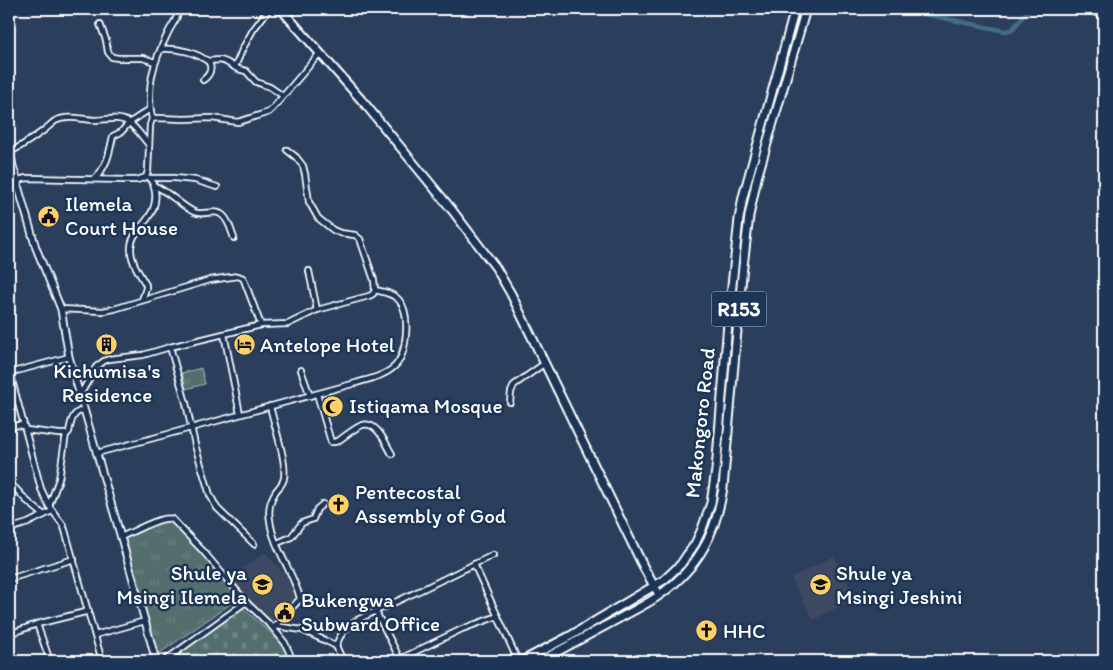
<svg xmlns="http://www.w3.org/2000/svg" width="1113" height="670" font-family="Itim,sans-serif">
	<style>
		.built { fill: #3c4862 }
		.grass { fill: url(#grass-tufts); stroke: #a8b6b6 }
		.cemetery { fill: url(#cemetery-stones); stroke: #a8b6b6 }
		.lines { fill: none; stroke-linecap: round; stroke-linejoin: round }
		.canal { stroke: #416d85; stroke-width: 4.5 }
		.minor-casing { stroke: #fff; stroke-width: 8 }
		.tertiary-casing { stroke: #fff; stroke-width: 9 }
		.primary-casing { stroke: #fff; stroke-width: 11 }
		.minor { stroke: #1d3557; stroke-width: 4.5 }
		.tertiary { stroke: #1d3557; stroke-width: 5.5 }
		.primary { stroke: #1d3557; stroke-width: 7 }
		.labels { text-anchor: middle; stroke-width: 5; stroke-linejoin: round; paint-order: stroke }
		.shield { fill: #1d3557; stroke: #bbc2cd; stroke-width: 1 }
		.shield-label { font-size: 20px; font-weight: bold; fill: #fff }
		.poi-label { font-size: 21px; fill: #fff; stroke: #1d3557; text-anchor: start }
		.street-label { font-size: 21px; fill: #fff; stroke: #1d3557 }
	</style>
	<defs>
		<pattern id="grass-tufts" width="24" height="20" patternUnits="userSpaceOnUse" patternTransform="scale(1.25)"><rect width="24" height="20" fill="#526e6d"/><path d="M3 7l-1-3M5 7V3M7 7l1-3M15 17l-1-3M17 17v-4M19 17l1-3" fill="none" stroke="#6c8483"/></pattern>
		<pattern id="cemetery-stones" width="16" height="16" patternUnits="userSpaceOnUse" patternTransform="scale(1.25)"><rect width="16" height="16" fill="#526e6d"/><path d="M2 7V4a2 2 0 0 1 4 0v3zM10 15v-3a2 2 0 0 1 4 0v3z" fill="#6c8483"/></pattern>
	</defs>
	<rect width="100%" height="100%" fill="#2b3e5c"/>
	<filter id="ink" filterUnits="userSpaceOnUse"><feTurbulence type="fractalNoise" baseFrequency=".02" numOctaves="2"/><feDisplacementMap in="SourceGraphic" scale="10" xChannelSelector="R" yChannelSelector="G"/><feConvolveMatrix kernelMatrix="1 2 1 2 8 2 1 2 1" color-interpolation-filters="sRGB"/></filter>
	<g filter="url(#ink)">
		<g class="built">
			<path d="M265,552L303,596L272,628L230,578Z"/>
			<path d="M834,556L856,598L813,620L791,578Z"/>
		</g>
		<g class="grass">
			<path d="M201,368L205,384L186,389L182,373Z"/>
			<path d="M174,515L245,594L157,655L125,536Z"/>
		</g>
		<path class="cemetery" d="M243,608L284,645L290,661H161Z"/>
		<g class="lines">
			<path class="canal" d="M901,9L1005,31L1012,30L1029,9"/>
			<defs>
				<g id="minor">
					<path d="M1087,9L1104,16"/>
					<path d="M100,24L106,40L108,52L112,57L118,58H143L155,62"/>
					<path d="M161,49C177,48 194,52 208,61C213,68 210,75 203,80"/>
					<path d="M208,61L220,60L226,62L238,69L246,71L256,82L270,87L283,96"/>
					<path d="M235,67L242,50L253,30L269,9"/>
					<path d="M152,119C146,86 153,63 168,33C172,24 178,19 179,9"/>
					<path d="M10,152C22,146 32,139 43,131C47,128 51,124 55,121C67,115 81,119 94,120C105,120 118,116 128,122C136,127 143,138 149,145"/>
					<path d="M150,178H174L195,180L217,187"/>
					<path d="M95,179C108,164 109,154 113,136L121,132L129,123L150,109"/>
					<path d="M18,181L22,179L27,178L127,180H137L146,177L148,171L150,125L152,119L157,118L184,119L212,118L238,122L263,114L269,112L273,108L320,53"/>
					<path d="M155,186C169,192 180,205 194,212C203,216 213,209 221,214C229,219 231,231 234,238"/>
					<path d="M9,195L18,183"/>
					<path d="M309,271L317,310"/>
					<path d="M142,300L146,288V285C140,274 130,261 131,248C131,236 141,228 148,218C157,206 158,190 150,178"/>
					<path d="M61,309L103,311L114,309L210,280L238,276L243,278L244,280L261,325"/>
					<path d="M224,334L240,414"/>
					<path d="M170,347L186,403L195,445L210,495L217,508L254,544"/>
					<path d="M301,370L310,396"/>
					<path d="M9,373L69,357"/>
					<path d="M10,373L41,489L49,506L63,525L65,530L102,661"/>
					<path d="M317,394L331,442H334L338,441C345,436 352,430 360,426C376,418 386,444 392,454"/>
					<path d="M80,395L96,367L104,361L109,359L143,355L170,347L261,325L288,324L317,310L369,296L373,294L375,290L374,280L360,239L355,235L340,233L333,230L318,218L309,202L305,174L303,166L296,157L287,150"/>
					<path d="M510,402L511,392L514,385L545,363"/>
					<path d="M270,406C274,425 287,461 284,478C283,484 279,487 276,491C270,500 268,510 270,520C272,540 284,559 292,577C295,584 299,592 300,599L273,628"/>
					<path d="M9,427L18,425L24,426"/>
					<path d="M26,430L59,434H67L69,432C71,422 72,412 84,410"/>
					<path d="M97,453L191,428L356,383C369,379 385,376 395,366C407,354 411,314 399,300C393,293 383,292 375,290"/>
					<path d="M9,483L16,489L27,501L44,515"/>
					<path d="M49,506L59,479L66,434"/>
					<path d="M9,529L28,523L52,511"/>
					<path d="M121,537C133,532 162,515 172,519L203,551L246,602L273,628L285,643L293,661"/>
					<path d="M277,543L282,541L291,537L302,523L313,519L317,509L323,504"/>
					<path d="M474,564L518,661"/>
					<path d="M9,579L74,559"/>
					<path d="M376,612L401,661"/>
					<path d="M37,624L50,661"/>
					<path d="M276,626L302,630L322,639L336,646L343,661"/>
					<path d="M9,634L37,624L89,611"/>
					<path d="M95,635L145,621"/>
					<path d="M336,646C340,634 346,627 357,620L423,589L493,555"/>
					<path d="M400,659L462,629L498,616"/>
					<path d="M164,661L246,602"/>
				</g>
				<path id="tertiary" d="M9,144L13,167L18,181V186L36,248L61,309L69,357L145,621L156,661"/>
				<g id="primary">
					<path d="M281,9L365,104L452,210L496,268L511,294L645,570L657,591"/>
					<path d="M522,661L570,636L664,580L681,564L687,555L695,544L702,529L711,503L716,470L728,323L739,219L743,197L795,9"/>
					<path d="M540,661C566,647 592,633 618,619C632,611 648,604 661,594C699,567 716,533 723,488L742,275L749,216L757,178L806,9"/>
				</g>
			</defs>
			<use href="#minor" class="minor-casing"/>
			<use href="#tertiary" class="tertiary-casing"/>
			<use href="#primary" class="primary-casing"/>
			<use href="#minor" class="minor"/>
			<use href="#tertiary" class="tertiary"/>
			<use href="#primary" class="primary"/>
		</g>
	</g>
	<defs>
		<symbol id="civic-disc" viewBox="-11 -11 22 22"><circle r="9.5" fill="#ffd166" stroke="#1d3557"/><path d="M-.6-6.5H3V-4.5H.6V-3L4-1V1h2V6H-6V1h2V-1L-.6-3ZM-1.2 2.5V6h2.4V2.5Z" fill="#111"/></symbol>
		<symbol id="building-disc" viewBox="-11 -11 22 22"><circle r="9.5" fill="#ffd166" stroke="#1d3557"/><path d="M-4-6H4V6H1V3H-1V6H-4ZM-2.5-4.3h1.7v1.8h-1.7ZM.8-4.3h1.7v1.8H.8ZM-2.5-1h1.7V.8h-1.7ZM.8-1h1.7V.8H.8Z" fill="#111"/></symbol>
		<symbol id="hotel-disc" viewBox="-11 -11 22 22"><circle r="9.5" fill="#ffd166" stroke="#1d3557"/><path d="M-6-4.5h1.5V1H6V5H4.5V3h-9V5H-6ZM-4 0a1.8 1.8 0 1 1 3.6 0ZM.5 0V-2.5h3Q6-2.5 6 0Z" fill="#111"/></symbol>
		<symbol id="mosque-disc" viewBox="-11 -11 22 22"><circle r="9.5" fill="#ffd166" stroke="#1d3557"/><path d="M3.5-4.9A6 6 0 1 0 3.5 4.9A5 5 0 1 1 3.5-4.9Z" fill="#111"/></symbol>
		<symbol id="church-disc" viewBox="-11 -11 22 22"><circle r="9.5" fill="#ffd166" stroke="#1d3557"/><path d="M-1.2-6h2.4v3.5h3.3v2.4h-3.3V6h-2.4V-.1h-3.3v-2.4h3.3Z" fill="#111"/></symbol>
		<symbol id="school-disc" viewBox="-11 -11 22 22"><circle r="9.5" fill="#ffd166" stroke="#1d3557"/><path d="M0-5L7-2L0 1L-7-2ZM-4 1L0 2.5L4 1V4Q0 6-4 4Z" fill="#111"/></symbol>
	</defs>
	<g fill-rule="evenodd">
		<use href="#civic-disc" x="36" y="204" width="25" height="25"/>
		<use href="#building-disc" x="94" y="332" width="25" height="25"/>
		<use href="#hotel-disc" x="232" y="332" width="25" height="25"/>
		<use href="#mosque-disc" x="320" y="394" width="25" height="25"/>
		<use href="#church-disc" x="326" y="492" width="25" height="25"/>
		<use href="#school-disc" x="250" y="572" width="25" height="25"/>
		<use href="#school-disc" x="808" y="572" width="25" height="25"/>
		<use href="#civic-disc" x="272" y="600" width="25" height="25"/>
		<use href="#church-disc" x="694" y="618" width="25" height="25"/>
	</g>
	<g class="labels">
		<rect class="shield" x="711.5" y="291.5" width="55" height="35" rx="4"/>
		<g class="shield-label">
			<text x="739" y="316">R153</text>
		</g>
		<g class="poi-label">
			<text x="65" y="211">Ilemela<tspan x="65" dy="24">Court House</tspan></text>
			<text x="260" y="352">Antelope Hotel</text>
			<text x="107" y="378" text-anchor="middle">Kichumisa's<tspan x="107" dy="24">Residence</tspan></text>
			<text x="349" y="413">Istiqama Mosque</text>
			<text x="355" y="499">Pentecostal<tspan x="355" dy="24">Assembly of God</tspan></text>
			<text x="247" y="580" text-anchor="end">Shule ya<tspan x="247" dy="24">Msingi Ilemela</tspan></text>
			<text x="836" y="580">Shule ya<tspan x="836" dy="24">Msingi Jeshini</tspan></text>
			<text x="301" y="607">Bukengwa<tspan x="301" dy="24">Subward Office</tspan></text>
			<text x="723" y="638">HHC</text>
		</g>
		<g class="street-label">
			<text transform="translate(700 423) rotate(-84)" y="7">Makongoro Road</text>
		</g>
	</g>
	<rect width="1113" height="670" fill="none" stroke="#1d3557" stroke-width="30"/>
	<rect x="15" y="15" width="1083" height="640" fill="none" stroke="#fff" stroke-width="2" filter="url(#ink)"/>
</svg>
